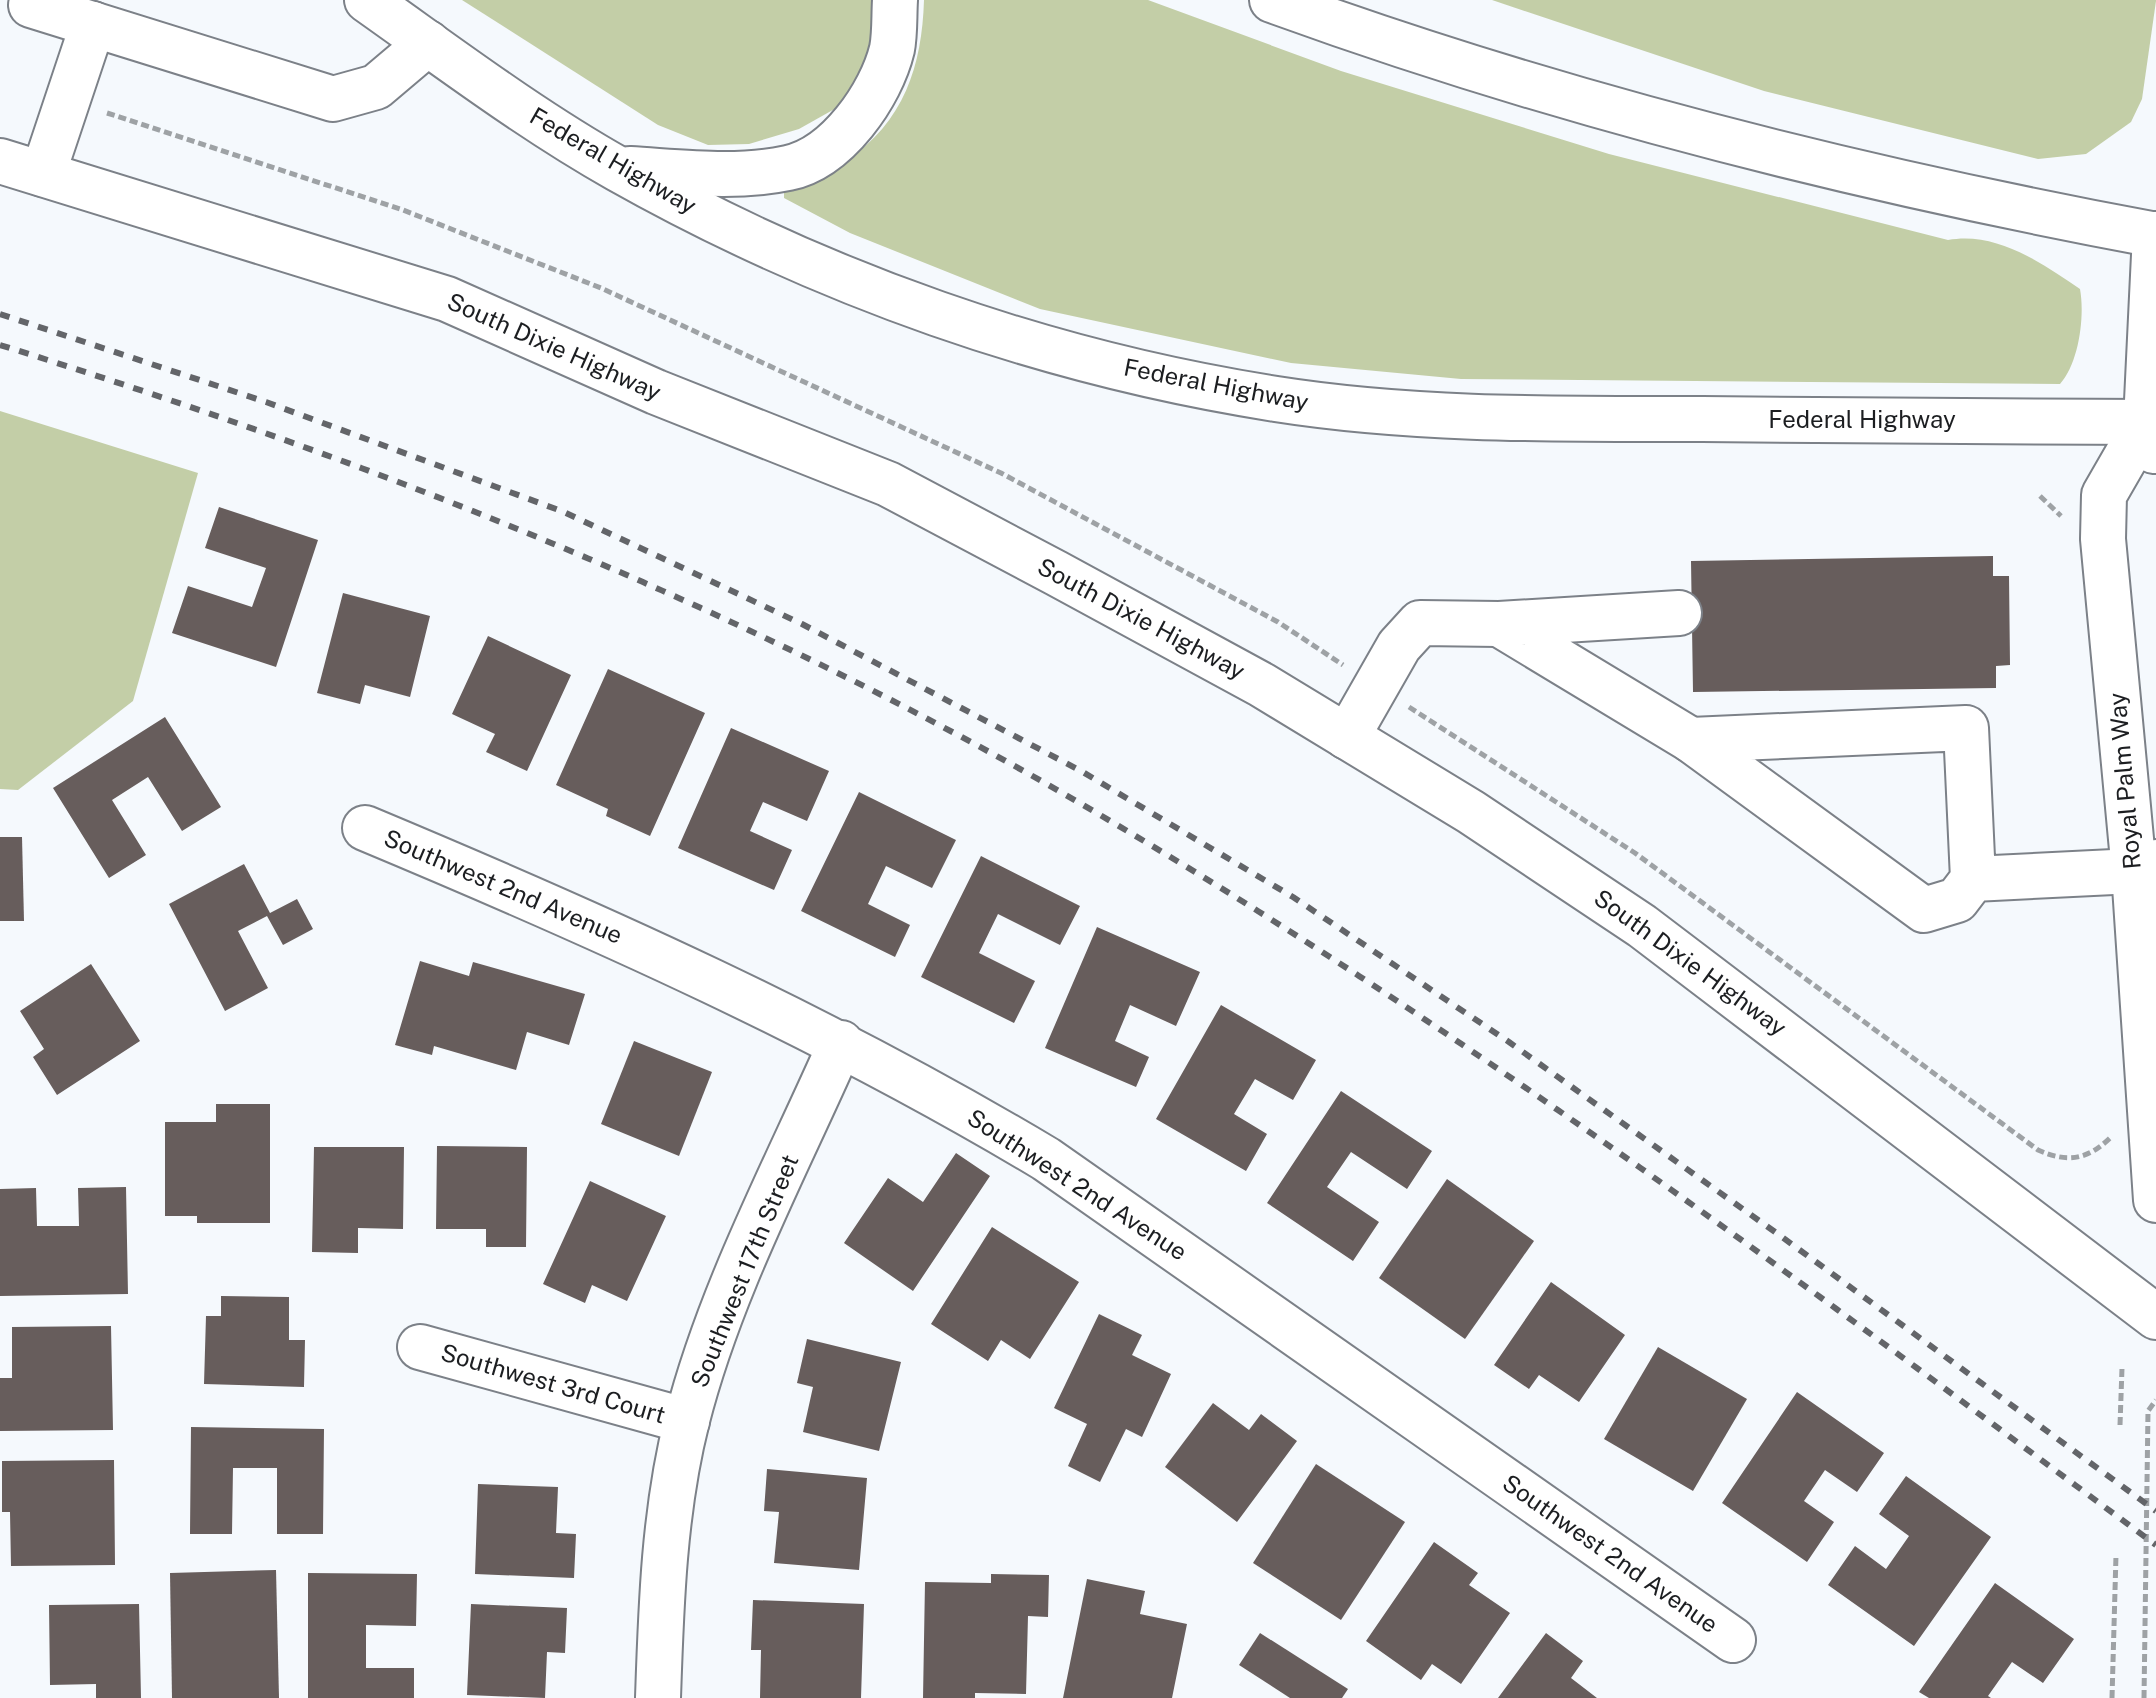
<svg xmlns="http://www.w3.org/2000/svg" width="2156" height="1698" font-family="'Public Sans',sans-serif">
	<style>
		.green { fill: #c3cea7 }
		.building { fill: #675d5c }
		.lines { fill: none; stroke-linecap: round; stroke-linejoin: round }
		.minor-casing { stroke: #7c8188; stroke-width: 48 }
		.major-casing { stroke: #7c8188; stroke-width: 48 }
		.path { stroke: #9ea2a5; stroke-width: 5; stroke-dasharray: 8 4; stroke-linecap: butt }
		.minor { stroke: #fff; stroke-width: 44 }
		.major { stroke: #fff; stroke-width: 44 }
		.rail { stroke: #636569; stroke-width: 6; stroke-dasharray: 10 10; stroke-linecap: butt }
		.labels { text-anchor: middle; stroke-width: 8; stroke-linejoin: round; paint-order: stroke }
		.street-label { font-size: 24px; fill: #1c1e21; stroke: #fff }
	</style>
	<rect width="100%" height="100%" fill="#f5f9fd"/>
	<g class="green">
		<path d="M462,0H877L872,51L847,102L799,129L749,144L708,145L658,125Z"/>
		<path d="M924,0H1148L1341,71L1609,154L1948,240C1996,231 2042,263 2080,289C2085,316 2079,363 2060,384L1461,379L1291,363L1040,309L850,233L784,198V190C804,181 828,173 846,161C904,122 922,66 924,0Z"/>
		<path d="M1492,0H2156V1L2142,99L2131,122L2086,154L2038,159L1764,91Z"/>
		<path d="M0,411L198,473L133,701L18,790L0,789Z"/>
	</g>
	<g class="building">
		<path d="M219,507L318,540L276,667L172,633L188,586L252,607L266,568L205,548Z"/>
		<path d="M1993,556V576H2009L2010,665L1996,666V688L1693,692L1691,561Z"/>
		<path d="M343,593L430,616L410,697L365,685L360,704L317,693Z"/>
		<path d="M488,636L571,675L527,771L486,752L495,734L452,714Z"/>
		<path d="M608,669L705,713L650,836L606,816L608,809L556,785Z"/>
		<path d="M165,717L221,807L182,831L148,777L112,800L146,855L109,878L53,788Z"/>
		<path d="M731,728L829,771L807,821L763,802L750,831L792,850L774,890L678,848Z"/>
		<path d="M859,792L956,840L932,888L886,866L868,904L910,925L895,957L801,911Z"/>
		<path d="M0,837H22L24,921H0Z"/>
		<path d="M981,856L1080,906L1060,945L998,914L979,953L1035,981L1014,1023L921,977Z"/>
		<path d="M244,864L270,913L297,899L313,929L283,945L267,916L238,931L268,988L225,1011L169,904Z"/>
		<path d="M1097,927L1200,972L1176,1026L1130,1005L1115,1041L1149,1057L1136,1087L1045,1048Z"/>
		<path d="M420,961L469,976L473,962L585,994L569,1045L527,1032L516,1070L434,1046L432,1055L395,1045Z"/>
		<path d="M91,964L140,1041L57,1095L33,1057L44,1049L20,1011Z"/>
		<path d="M1221,1005L1316,1060L1293,1100L1255,1079L1234,1114L1267,1134L1246,1171L1156,1119Z"/>
		<path d="M634,1041L712,1072L679,1156L601,1124Z"/>
		<path d="M1341,1091L1432,1151L1407,1189L1351,1152L1327,1187L1379,1222L1353,1261L1267,1203Z"/>
		<path d="M216,1104H270V1223H197V1216H165V1122H216Z"/>
		<path d="M437,1146L527,1147L526,1247H486V1229H436Z"/>
		<path d="M314,1147H404L403,1229L358,1228V1253L312,1252Z"/>
		<path d="M956,1153L990,1176L913,1291L844,1243L888,1178L923,1202Z"/>
		<path d="M1447,1179L1534,1241L1465,1339L1379,1278Z"/>
		<path d="M590,1181L666,1216L627,1301L592,1285L585,1303L543,1284Z"/>
		<path d="M126,1187L128,1294L0,1296V1189L36,1188L37,1226H79L78,1188Z"/>
		<path d="M992,1227L1079,1282L1030,1359L1001,1340L988,1361L931,1324Z"/>
		<path d="M1551,1282L1625,1335L1579,1402L1539,1375L1529,1389L1494,1365Z"/>
		<path d="M221,1296L289,1297V1340H305L304,1387L204,1384L206,1316H221Z"/>
		<path d="M1099,1314L1142,1335L1132,1355L1171,1374L1142,1437L1126,1429L1100,1482L1068,1466L1087,1424L1054,1408Z"/>
		<path d="M111,1326L113,1430L0,1431V1378H12V1327Z"/>
		<path d="M807,1339L901,1362L879,1451L803,1432L813,1387L797,1383Z"/>
		<path d="M1658,1347L1747,1399L1693,1491L1604,1439Z"/>
		<path d="M1797,1392L1884,1453L1857,1492L1825,1470L1804,1501L1834,1522L1807,1562L1722,1503Z"/>
		<path d="M1213,1403L1249,1430L1261,1414L1297,1441L1237,1522L1165,1467Z"/>
		<path d="M191,1427L324,1429L323,1534H277V1468H233L232,1534H190Z"/>
		<path d="M114,1460L115,1565L11,1566L10,1512H2V1461Z"/>
		<path d="M1316,1464L1405,1522L1341,1620L1253,1563Z"/>
		<path d="M767,1469L867,1478L859,1570L774,1563L779,1512L764,1511Z"/>
		<path d="M1906,1476L1991,1537L1914,1646L1828,1585L1855,1546L1886,1569L1909,1536L1879,1514Z"/>
		<path d="M478,1484L558,1487L556,1533L576,1534L574,1578L475,1574Z"/>
		<path d="M1434,1542L1478,1573L1469,1585L1510,1613L1461,1684L1432,1664L1421,1680L1366,1641Z"/>
		<path d="M276,1570L279,1698H172L170,1573Z"/>
		<path d="M308,1573L417,1574L416,1626L366,1625V1668H414V1698H308Z"/>
		<path d="M991,1574L1049,1575L1048,1617L1028,1616L1026,1694L975,1693V1698H923L925,1582L991,1583Z"/>
		<path d="M1087,1579L1145,1591L1140,1614L1187,1624L1172,1698H1063Z"/>
		<path d="M1995,1583L2074,1639L2043,1683L2012,1662L1988,1696L1991,1698H1929L1919,1692Z"/>
		<path d="M753,1600L864,1604L861,1698H760L761,1650H751Z"/>
		<path d="M139,1604L141,1698H96V1684L50,1685L49,1605Z"/>
		<path d="M471,1604L567,1608L565,1653L547,1652L545,1698L467,1695Z"/>
		<path d="M1260,1633L1348,1689L1342,1698H1290L1239,1665Z"/>
		<path d="M1546,1633L1583,1661L1571,1678L1597,1698H1498Z"/>
	</g>
	<g class="lines">
		<defs>
			<g id="minor">
				<path d="M31,5L333,99L376,87L428,43"/>
				<path d="M43,174L93,24"/>
				<path d="M1679,613L1499,624L1691,740"/>
				<path d="M1347,737L1399,646L1420,623L1499,624"/>
				<path d="M365,828C602,927 825,1027 1046,1159L1733,1640"/>
				<path d="M1973,879L1957,900L1924,910L1691,740L1966,728L1973,879L2134,871L2156,862"/>
				<path d="M420,1347L687,1421"/>
				<path d="M658,1698C661,1606 664,1510 687,1420C720,1290 787,1166 841,1043"/>
			</g>
			<g id="major">
				<path d="M367,0C449,58 531,120 618,169C822,284 1046,363 1276,399C1416,421 1560,419 1702,419C1853,420 2005,422 2156,422"/>
				<path d="M1272,0C1560,105 1856,179 2156,235"/>
				<path d="M0,161L447,299L656,392L888,484L1056,573L1262,685L1471,812L1642,926L2156,1317"/>
				<path d="M630,169C682,172 736,179 788,168C837,158 881,95 892,49C895,34 894,16 895,0"/>
				<path d="M2146,422L2104,495L2103,539L2134,871L2156,1200"/>
				<path d="M2154,451L2146,422L2155,234"/>
			</g>
		</defs>
		<use href="#minor" class="minor-casing"/>
		<use href="#major" class="major-casing"/>
		<g class="path">
			<path d="M107,113L403,210L601,288L1001,473L1278,622L1343,665"/>
			<path d="M2040,496L2061,516"/>
			<path d="M1409,707L1635,853L2038,1150C2067,1163 2087,1160 2110,1138"/>
			<path d="M2120,1425L2122,1368"/>
			<path d="M2112,1698L2116,1555"/>
			<path d="M2144,1698L2148,1411L2156,1400"/>
		</g>
		<use href="#minor" class="minor"/>
		<use href="#major" class="major"/>
		<g class="rail">
			<path d="M0,314L266,402L564,512L802,624L1081,771L1293,897L1509,1042L1782,1237L2156,1511"/>
			<path d="M0,345C373,461 739,605 1078,802C1456,1022 1805,1285 2156,1545"/>
		</g>
	</g>
	<g class="labels">
		<g class="street-label">
			<text transform="translate(613 161) rotate(30)" y="8">Federal Highway</text>
			<text transform="translate(554 347) rotate(24)" y="8">South Dixie Highway</text>
			<text transform="translate(1216 385) rotate(11)" y="8">Federal Highway</text>
			<text x="1862" y="428">Federal Highway</text>
			<text transform="translate(1141 619) rotate(28)" y="8">South Dixie Highway</text>
			<text transform="translate(2125 781) rotate(-95)" y="8">Royal Palm Way</text>
			<text transform="translate(503 887) rotate(23)" y="8">Southwest 2nd Avenue</text>
			<text transform="translate(1690 963) rotate(36)" y="8">South Dixie Highway</text>
			<text transform="translate(1077 1185) rotate(33)" y="8">Southwest 2nd Avenue</text>
			<text transform="translate(745 1271) rotate(-68)" y="8">Southwest 17th Street</text>
			<text transform="translate(553 1384) rotate(16)" y="8">Southwest 3rd Court</text>
			<text transform="translate(1610 1554) rotate(35)" y="8">Southwest 2nd Avenue</text>
		</g>
	</g>
</svg>
